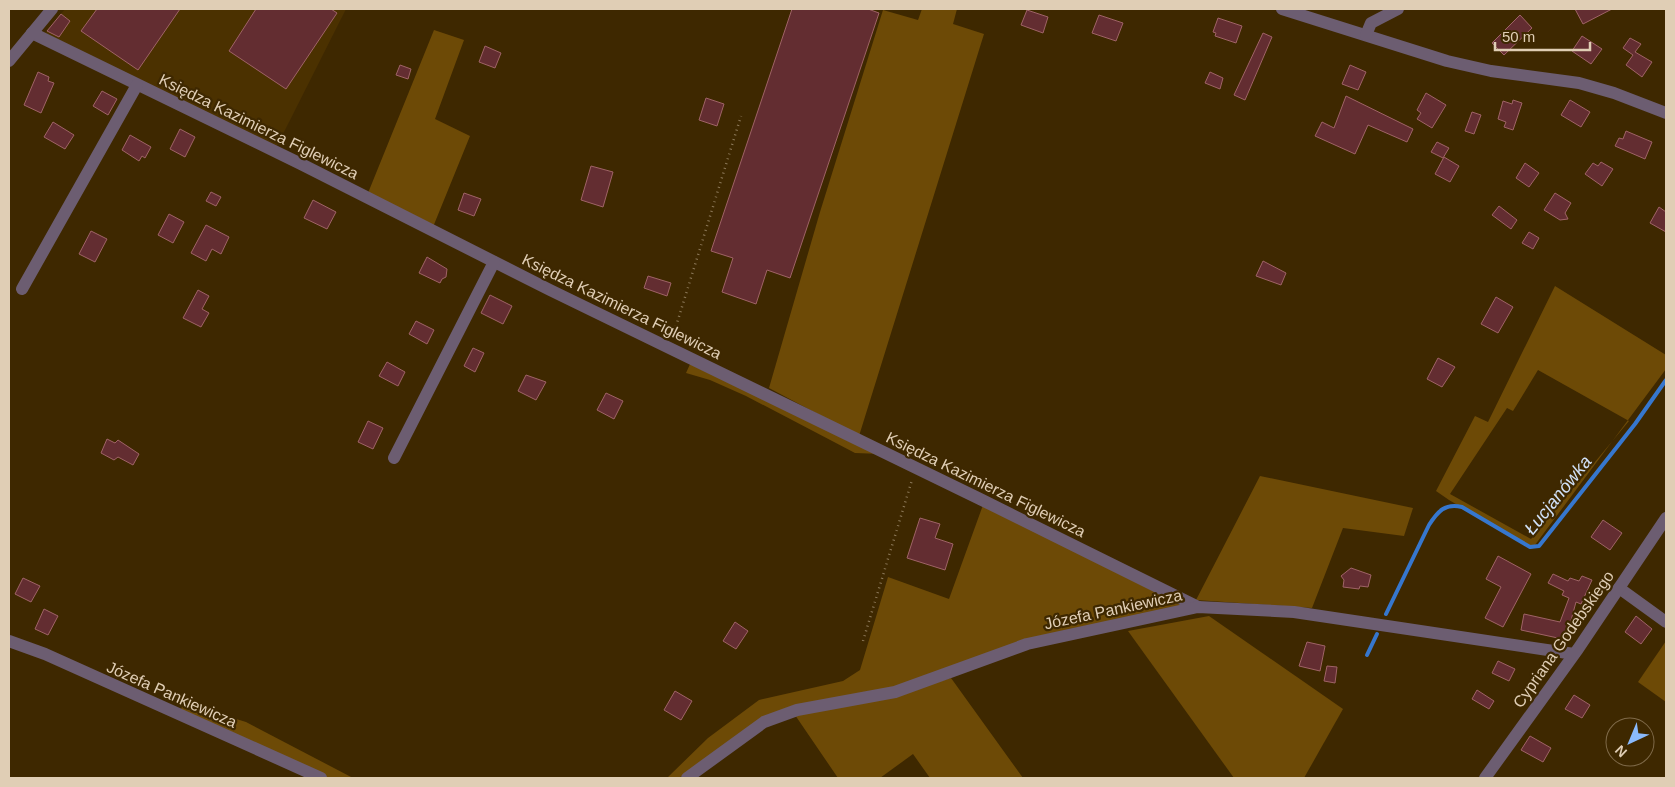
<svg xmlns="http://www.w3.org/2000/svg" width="1675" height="787" font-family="Arial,sans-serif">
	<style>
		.built { fill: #4b3100 }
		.green { fill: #6d4a06; fill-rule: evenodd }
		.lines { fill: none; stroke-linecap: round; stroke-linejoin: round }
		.stream { stroke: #3677ce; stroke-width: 4 }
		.building { fill: #632d31; stroke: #9f6366 }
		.path { stroke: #8c7857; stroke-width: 2.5; stroke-dasharray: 1 4; stroke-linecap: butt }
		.minor { stroke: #6c5d71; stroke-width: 12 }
		.labels { text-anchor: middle; stroke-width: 4.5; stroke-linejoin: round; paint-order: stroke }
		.street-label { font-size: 16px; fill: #e0ceb5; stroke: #3e2800 }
		.water-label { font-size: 18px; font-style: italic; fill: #d1e1f8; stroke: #3e2800 }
	</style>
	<rect width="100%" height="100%" fill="#3e2800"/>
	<path class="built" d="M65,9H346L276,148L45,33Z"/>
	<g class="green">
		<path d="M922,9H957L953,24L984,34L859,436L769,388L820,212L883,10L918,20Z"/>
		<path d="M434,30L464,40L435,119L470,136L433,227L368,193Z"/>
		<path d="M1555,286L1666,355V369L1532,549L1449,500L1436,491L1475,416L1488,422ZM1538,370L1629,421L1531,539L1450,494L1507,408L1513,411Z"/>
		<path d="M691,362L882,454L855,453L746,396L710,380L686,373Z"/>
		<path d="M1260,476L1413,508L1404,536L1343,528L1312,608L1196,600Z"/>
		<path d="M983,505L1186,605L892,688L767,715L679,778H667L708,738L759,700L843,681L860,670L888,577L949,599Z"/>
		<path d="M1209,616L1343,709L1304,778H1234L1128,631Z"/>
		<path d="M1666,641V702L1638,682Z"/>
		<path d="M951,678L1023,778H930L913,754L880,778H838L795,715L895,695Z"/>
		<path d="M184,703L246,722L353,778H326L180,711Z"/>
	</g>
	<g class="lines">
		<g class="stream">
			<path d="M1386,614L1429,525C1438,511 1445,503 1462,507L1530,547L1539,546L1635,424L1666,380"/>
			<path d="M1367,655L1377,634"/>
		</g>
	</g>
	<g class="building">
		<path d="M97,9H180L138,70L81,31Z"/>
		<path d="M256,9H331L337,13L286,89L229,51Z"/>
		<path d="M792,9H868L879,13L790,278L767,270L756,304L722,292L733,258L711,251Z"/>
		<path d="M1575,9H1612L1583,24Z"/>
		<path d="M1027,10L1048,17L1043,33L1021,25Z"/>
		<path d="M61,14L70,21L59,37L47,31Z"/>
		<path d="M1099,15L1123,23L1116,41L1092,33Z"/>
		<path d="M1520,15L1532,28L1504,55L1492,43Z"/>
		<path d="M1218,18L1242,26L1236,43L1215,36L1216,33L1213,32Z"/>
		<path d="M1263,33L1272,37L1245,100L1234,95Z"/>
		<path d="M1582,36L1602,49L1591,64L1572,51Z"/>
		<path d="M1630,38L1641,44L1635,52L1652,62L1642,77L1626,65L1633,55L1623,48Z"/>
		<path d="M485,46L501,53L495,68L479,62Z"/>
		<path d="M400,65L411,69L408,79L396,75Z"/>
		<path d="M1350,65L1366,72L1358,90L1342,84Z"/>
		<path d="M38,72L49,77L48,81L54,83L41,113L24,105Z"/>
		<path d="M1210,72L1223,78L1220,89L1205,83Z"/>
		<path d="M102,91L117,99L108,115L93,106Z"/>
		<path d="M1426,93L1446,105L1432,128L1417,119L1421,113L1417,110Z"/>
		<path d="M1346,96L1413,129L1407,142L1368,125L1355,154L1315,136L1322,122L1334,128Z"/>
		<path d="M706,98L724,104L717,126L699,120Z"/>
		<path d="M1513,100L1522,103L1513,130L1504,127L1506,122L1498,119L1503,101L1512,104Z"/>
		<path d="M1570,100L1590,112L1581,127L1561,115Z"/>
		<path d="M1472,112L1481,115L1474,134L1465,131Z"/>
		<path d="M53,122L74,135L65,149L44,137Z"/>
		<path d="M180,129L195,137L185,157L170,149Z"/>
		<path d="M1626,131L1652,142L1645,159L1615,146L1619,138L1623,139Z"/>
		<path d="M130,135L151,147L145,158L142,156L139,161L122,150Z"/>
		<path d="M1437,142L1449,148L1443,158L1431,152Z"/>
		<path d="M1444,157L1459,166L1450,182L1435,174Z"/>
		<path d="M1601,162L1613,169L1602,186L1585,174L1593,163L1598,166Z"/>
		<path d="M1525,163L1539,173L1529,187L1516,178Z"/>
		<path d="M591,166L613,172L603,207L581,200Z"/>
		<path d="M211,192L221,197L216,206L206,201Z"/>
		<path d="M464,193L481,199L474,216L458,210Z"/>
		<path d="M1555,193L1571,203L1565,213L1568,219L1560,220L1544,210Z"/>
		<path d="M313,200L336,212L327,229L304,218Z"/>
		<path d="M1499,206L1517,220L1511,229L1492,215Z"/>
		<path d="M1659,207L1666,212V232L1650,223Z"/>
		<path d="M169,214L184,222L173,243L158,235Z"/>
		<path d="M206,225L229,237L221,254L212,249L206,261L191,253Z"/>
		<path d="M91,231L107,239L95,262L79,254Z"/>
		<path d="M1529,232L1539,238L1533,249L1522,243Z"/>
		<path d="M427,257L447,269L446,277L442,279L440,283L419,273Z"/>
		<path d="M1263,261L1286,273L1281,285L1256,276Z"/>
		<path d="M648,276L671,283L667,296L644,288Z"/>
		<path d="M198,290L209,296L202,309L209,313L201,327L183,318Z"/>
		<path d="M490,295L512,306L503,324L481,313Z"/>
		<path d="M1496,297L1513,307L1498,333L1481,324Z"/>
		<path d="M416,321L434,330L427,344L409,334Z"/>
		<path d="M473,348L484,353L475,372L464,366Z"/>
		<path d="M1438,358L1455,367L1442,387L1427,379Z"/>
		<path d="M387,362L405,372L398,386L379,376Z"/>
		<path d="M526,375L546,382L536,400L518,391Z"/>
		<path d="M606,393L623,401L614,419L597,410Z"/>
		<path d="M368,421L383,428L373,449L358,442Z"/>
		<path d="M107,439L115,443L118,440L139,454L133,465L118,457L114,460L101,453Z"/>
		<path d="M920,518L940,524L935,538L953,544L945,570L907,558Z"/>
		<path d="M1603,520L1622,533L1610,550L1591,537Z"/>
		<path d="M1498,556L1531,574L1503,627L1485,618L1501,587L1486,579Z"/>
		<path d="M1351,568L1371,575L1368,587L1360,586L1359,589L1343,587L1344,580L1341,576Z"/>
		<path d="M1553,574L1568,581L1570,578L1579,581L1582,576L1592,580L1581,604L1576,602L1570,624L1574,625L1571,637L1567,636V640L1521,630L1524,614L1560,622L1569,598L1562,595L1564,591L1548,583Z"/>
		<path d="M23,578L40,586L31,602L15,594Z"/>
		<path d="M44,609L58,616L48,635L35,629Z"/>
		<path d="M1636,616L1652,629L1641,644L1625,632Z"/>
		<path d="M735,622L748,631L736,649L723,641Z"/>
		<path d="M1307,642L1325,646L1320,671L1299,666Z"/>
		<path d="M1498,661L1515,669L1509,681L1492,673Z"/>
		<path d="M1327,666L1337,667L1335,683L1324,681Z"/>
		<path d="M1477,690L1494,701L1489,709L1472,699Z"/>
		<path d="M675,691L692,701L681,720L664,710Z"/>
		<path d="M1574,695L1590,705L1582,718L1565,709Z"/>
		<path d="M1530,736L1551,748L1543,762L1521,750Z"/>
	</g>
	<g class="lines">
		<g class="path">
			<path d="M673,336L741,116"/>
			<path d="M863,641L912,480"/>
		</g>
		<g class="minor">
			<path d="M1282,9L1447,61L1491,71L1579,83L1614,93L1666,113"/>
			<path d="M32,33L301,164L550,290L980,499L1198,607"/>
			<path d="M1366,35L1371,23L1398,9"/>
			<path d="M9,61L52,9"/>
			<path d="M22,289L137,85"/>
			<path d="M394,458L494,262"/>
			<path d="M1619,588L1666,622"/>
			<path d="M9,641L45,654L321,778"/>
			<path d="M687,778L764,722L797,710L895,692L1027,644L1198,607L1294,612L1574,654"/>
			<path d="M1485,778L1578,649L1666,518"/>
		</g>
	</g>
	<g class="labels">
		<g class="street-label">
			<text transform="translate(259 126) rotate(26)" y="6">Księdza Kazimierza Figlewicza</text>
			<text transform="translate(622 306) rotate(26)" y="6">Księdza Kazimierza Figlewicza</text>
			<text transform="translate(986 484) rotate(26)" y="6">Księdza Kazimierza Figlewicza</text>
			<text transform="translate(1113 609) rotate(-12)" y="6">Józefa Pankiewicza</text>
			<text transform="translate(1563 639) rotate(-55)" y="6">Cypriana Godebskiego</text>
			<text transform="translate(172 694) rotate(24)" y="6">Józefa Pankiewicza</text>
		</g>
		<g class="water-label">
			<text transform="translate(1558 495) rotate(-51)" y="6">Łucjanówka</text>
		</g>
	</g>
	<rect width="1675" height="787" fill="none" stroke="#e0ceb5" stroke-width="20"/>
	<g transform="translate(1630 742) rotate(224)"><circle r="24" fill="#3e2800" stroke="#7f6a48"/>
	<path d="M0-4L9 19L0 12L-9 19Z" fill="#8abafc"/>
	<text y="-8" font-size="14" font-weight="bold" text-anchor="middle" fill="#e0ceb5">N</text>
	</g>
	<path d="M1495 42v8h95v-8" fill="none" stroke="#e0ceb5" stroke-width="2.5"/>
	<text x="1502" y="42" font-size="15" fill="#e0ceb5" stroke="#3e2800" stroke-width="4" paint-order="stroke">50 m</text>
</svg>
